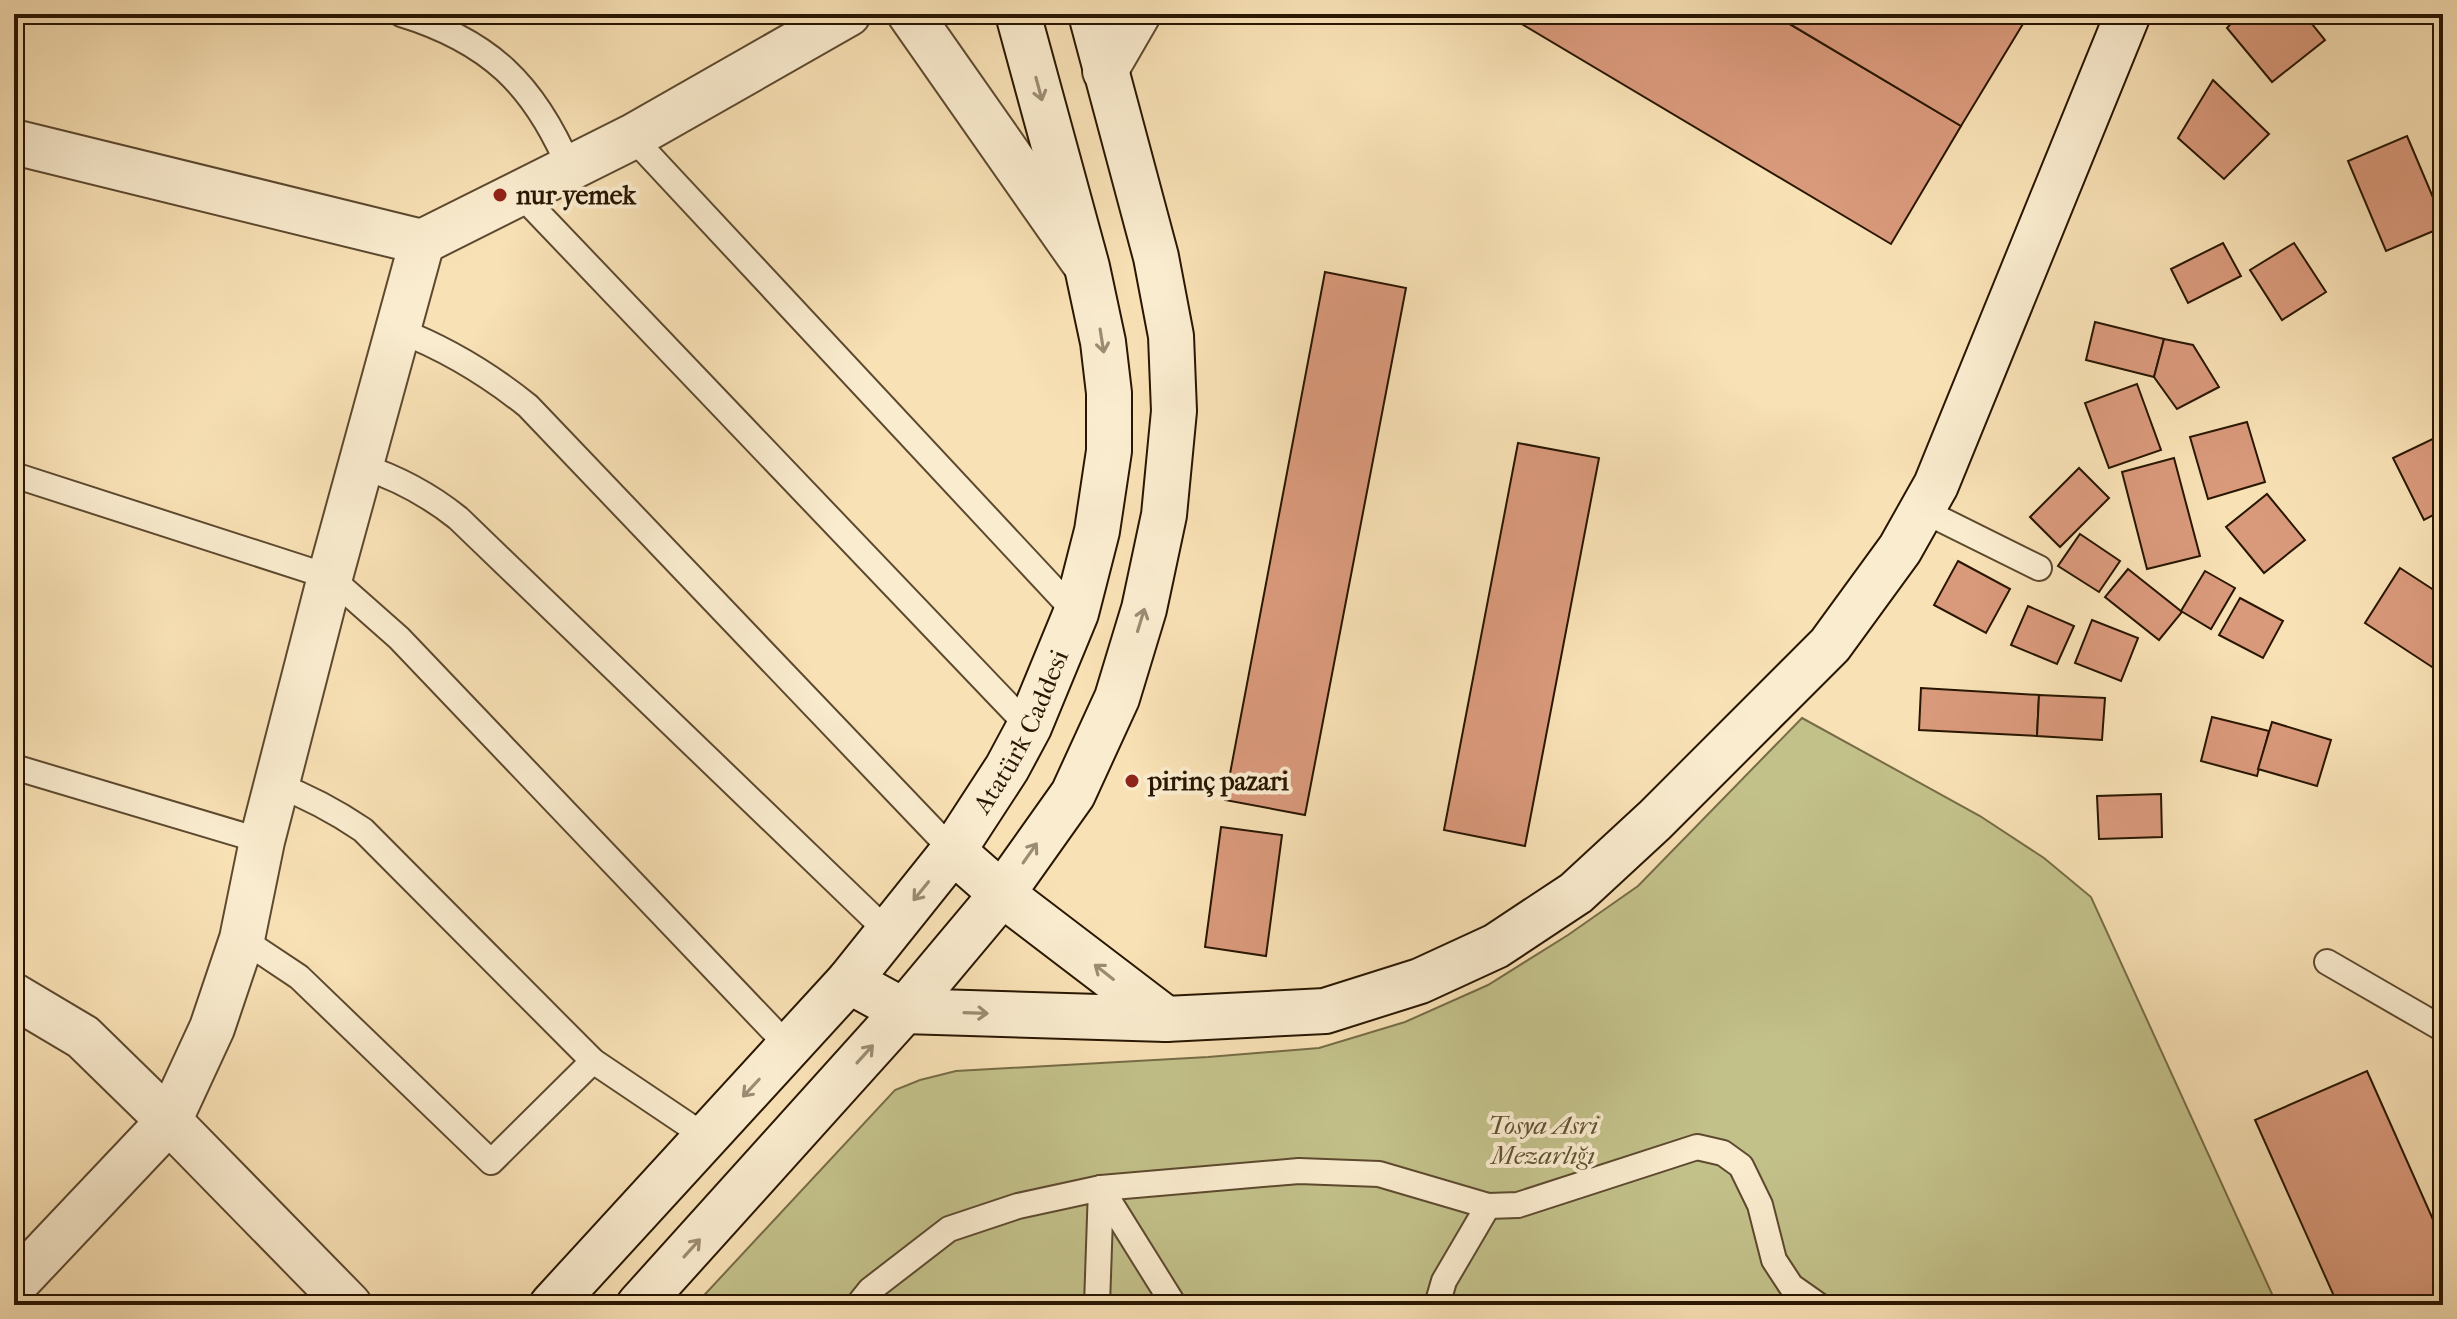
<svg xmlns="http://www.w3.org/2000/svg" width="2457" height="1319" font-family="'IM FELL French Canon',serif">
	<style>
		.green { fill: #c3c18a; stroke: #766c46; stroke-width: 2 }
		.building { fill: #d9997b; stroke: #291602; stroke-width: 2 }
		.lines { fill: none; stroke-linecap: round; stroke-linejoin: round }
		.service-casing { stroke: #5d492f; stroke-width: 28 }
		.minor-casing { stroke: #5d492f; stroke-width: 48 }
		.tertiary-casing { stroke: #5d492f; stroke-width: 48 }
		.secondary-casing { stroke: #291602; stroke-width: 48 }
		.service { stroke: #faeccf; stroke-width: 24 }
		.minor { stroke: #faeccf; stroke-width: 44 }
		.tertiary { stroke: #faeccf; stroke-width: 44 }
		.secondary { stroke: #faeccf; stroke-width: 44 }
		.oneway { stroke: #9c8c73 }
		.poi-dot { fill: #8f2418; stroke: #faeccf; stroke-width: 3 }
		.labels { text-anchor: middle; stroke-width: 8; stroke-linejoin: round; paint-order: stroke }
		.poi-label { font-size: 26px; font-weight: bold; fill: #291602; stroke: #faeccf; text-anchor: start }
		.street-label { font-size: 26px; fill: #291602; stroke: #faeccf }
		.park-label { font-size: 26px; font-style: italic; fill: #5f5232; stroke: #faeccf }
	</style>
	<rect width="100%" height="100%" fill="#f8e1b5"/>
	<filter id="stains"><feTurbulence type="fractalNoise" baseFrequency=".0025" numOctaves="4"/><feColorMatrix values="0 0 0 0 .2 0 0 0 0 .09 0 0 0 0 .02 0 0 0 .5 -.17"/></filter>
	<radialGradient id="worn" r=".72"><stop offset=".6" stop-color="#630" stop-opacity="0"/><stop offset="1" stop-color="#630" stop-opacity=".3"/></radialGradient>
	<path class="green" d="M1802,718L1980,816L2044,858L2091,897L2277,1305H695L895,1090L920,1080L956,1071L1208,1057L1319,1048L1405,1022L1488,985L1568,935L1638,886Z"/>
	<g class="building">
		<path d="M1505,14H1773L1961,126L1891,244Z"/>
		<path d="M1773,14H2029L1961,126Z"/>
		<path d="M2239,14H2304L2325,40L2272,82L2227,28Z"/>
		<path d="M2213,80L2269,134L2224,179L2178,138Z"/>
		<path d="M2407,136L2443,221V227L2386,251L2348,161Z"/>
		<path d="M2223,243L2241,276L2188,303L2171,269Z"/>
		<path d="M2294,243L2326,292L2282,320L2250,270Z"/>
		<path d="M1325,272L1406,288L1305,815L1225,800Z"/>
		<path d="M2095,322L2164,339L2154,377L2086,360Z"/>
		<path d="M2164,339L2193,345L2219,387L2177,409L2154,377Z"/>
		<path d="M2137,384L2161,450L2109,468L2085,403Z"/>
		<path d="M2247,422L2265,482L2208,499L2190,437Z"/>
		<path d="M2443,434V510L2424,520L2393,458Z"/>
		<path d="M1518,443L1599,458L1525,846L1444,830Z"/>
		<path d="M2174,458L2200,556L2147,569L2122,472Z"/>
		<path d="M2079,468L2109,498L2060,547L2030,517Z"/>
		<path d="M2267,494L2305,540L2264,573L2226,527Z"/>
		<path d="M2080,534L2120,561L2099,592L2058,566Z"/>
		<path d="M1958,561L2010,589L1986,633L1934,605Z"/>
		<path d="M2400,568L2443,596V651L2432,667L2365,623Z"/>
		<path d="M2128,569L2182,612L2159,640L2105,597Z"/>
		<path d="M2205,571L2235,588L2211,629L2181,611Z"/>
		<path d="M2240,598L2283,621L2263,658L2219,635Z"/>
		<path d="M2028,606L2074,626L2057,664L2011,645Z"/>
		<path d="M2092,620L2138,638L2121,681L2075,663Z"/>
		<path d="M1921,688L2039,695L2037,736L1919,730Z"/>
		<path d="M2039,695L2105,698L2102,740L2037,736Z"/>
		<path d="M2212,717L2269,731L2257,776L2201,761Z"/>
		<path d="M2272,722L2331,740L2317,786L2258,769Z"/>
		<path d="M2161,794L2162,837L2099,839L2097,796Z"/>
		<path d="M1221,827L1282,835L1266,956L1205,947Z"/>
		<path d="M2367,1071L2443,1242V1293L2415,1305H2338L2255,1120Z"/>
	</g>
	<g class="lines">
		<defs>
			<g id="service">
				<path d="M401,14C489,41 534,84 570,169"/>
				<path d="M632,137L1076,613"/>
				<path d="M520,194L1029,727"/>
				<path d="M398,330C447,349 487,373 528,406L953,851"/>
				<path d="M361,466C398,478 428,494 458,518L888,932"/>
				<path d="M14,475L330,577L399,638L789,1047"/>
				<path d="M1922,510L2039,568"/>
				<path d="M14,767L262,841"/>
				<path d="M277,785C309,797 335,811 363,830L593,1061L706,1137"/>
				<path d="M242,939L299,977L491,1162L593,1061"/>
				<path d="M2327,962L2443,1029"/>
				<path d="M1101,1188L1174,1305"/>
				<path d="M858,1305L870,1290L949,1229L1018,1206L1101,1188L1299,1171L1379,1174L1488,1206L1518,1205L1697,1147L1723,1153L1741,1166L1760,1205L1774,1260L1791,1286L1818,1305"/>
				<path d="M1097,1305L1101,1188"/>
				<path d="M1437,1305L1444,1281L1488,1206"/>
			</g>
			<g id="minor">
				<path d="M910,14L1083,261"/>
				<path d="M1105,71L1138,14"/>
				<path d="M14,996L83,1037L169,1121L349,1305"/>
				<path d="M14,1285L169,1121L212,1028L242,939L262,841L330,577L422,242"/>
			</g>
			<path id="tertiary" d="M14,142L422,242L632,137L848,14"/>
			<g id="secondary">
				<path d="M953,851L1002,894L1166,1019"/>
				<path d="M849,981L904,1011L1166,1019L1325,1011L1420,981L1496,946L1576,893L1655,820L1830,645L1900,549L1936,485L2128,14"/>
				<path id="s1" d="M552,1305L849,981L953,851L1007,768L1029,727L1076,613L1097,531L1109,451V393L1103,342L1087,267L1018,14"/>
				<path d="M639,1305L904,1011L1002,894L1073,794L1117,698L1144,609L1164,515L1174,411L1171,336L1156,257L1091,14"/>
			</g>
		</defs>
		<use href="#service" class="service-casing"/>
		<use href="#minor" class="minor-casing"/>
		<use href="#tertiary" class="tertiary-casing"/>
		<use href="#secondary" class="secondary-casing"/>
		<use href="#service" class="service"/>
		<use href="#minor" class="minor"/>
		<use href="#tertiary" class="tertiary"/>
		<use href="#secondary" class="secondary"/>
	</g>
	<defs><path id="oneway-shaft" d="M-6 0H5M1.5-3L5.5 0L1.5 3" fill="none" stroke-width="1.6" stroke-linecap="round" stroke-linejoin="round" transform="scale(2)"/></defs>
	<g class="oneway">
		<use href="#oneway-shaft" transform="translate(1039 89) rotate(75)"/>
		<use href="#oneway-shaft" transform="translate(1102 341) rotate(81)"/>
		<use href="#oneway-shaft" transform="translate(1141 620) rotate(-73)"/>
		<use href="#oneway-shaft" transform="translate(1030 853) rotate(-55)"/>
		<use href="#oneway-shaft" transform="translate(921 891) rotate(129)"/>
		<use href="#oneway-shaft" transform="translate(1104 972) rotate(-142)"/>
		<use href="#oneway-shaft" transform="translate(976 1013) rotate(2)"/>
		<use href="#oneway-shaft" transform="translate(865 1054) rotate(-48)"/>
		<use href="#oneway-shaft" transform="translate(751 1088) rotate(133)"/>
		<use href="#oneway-shaft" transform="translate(692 1248) rotate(-48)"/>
	</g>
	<g class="poi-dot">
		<circle cx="500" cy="195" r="8"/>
		<circle cx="1132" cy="781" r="8"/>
	</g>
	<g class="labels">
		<g class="poi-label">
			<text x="516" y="204">nur yemek</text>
			<text x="1148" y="790">pirinç pazari</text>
		</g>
		<g class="street-label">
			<text dy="9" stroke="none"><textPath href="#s1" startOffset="744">Atatürk Caddesi</textPath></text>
		</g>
		<g class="park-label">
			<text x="1543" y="1134">Tosya Asri<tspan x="1543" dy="30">Mezarlığı</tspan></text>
		</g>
	</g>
	<rect width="2457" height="1319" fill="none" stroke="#f8e1b5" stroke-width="48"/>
	<rect x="16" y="16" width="2425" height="1287" fill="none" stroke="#291602" stroke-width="4"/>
	<rect x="24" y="24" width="2409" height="1271" fill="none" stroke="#291602" stroke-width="2"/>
	<rect width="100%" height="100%" filter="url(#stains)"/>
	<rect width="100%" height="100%" fill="url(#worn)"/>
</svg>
